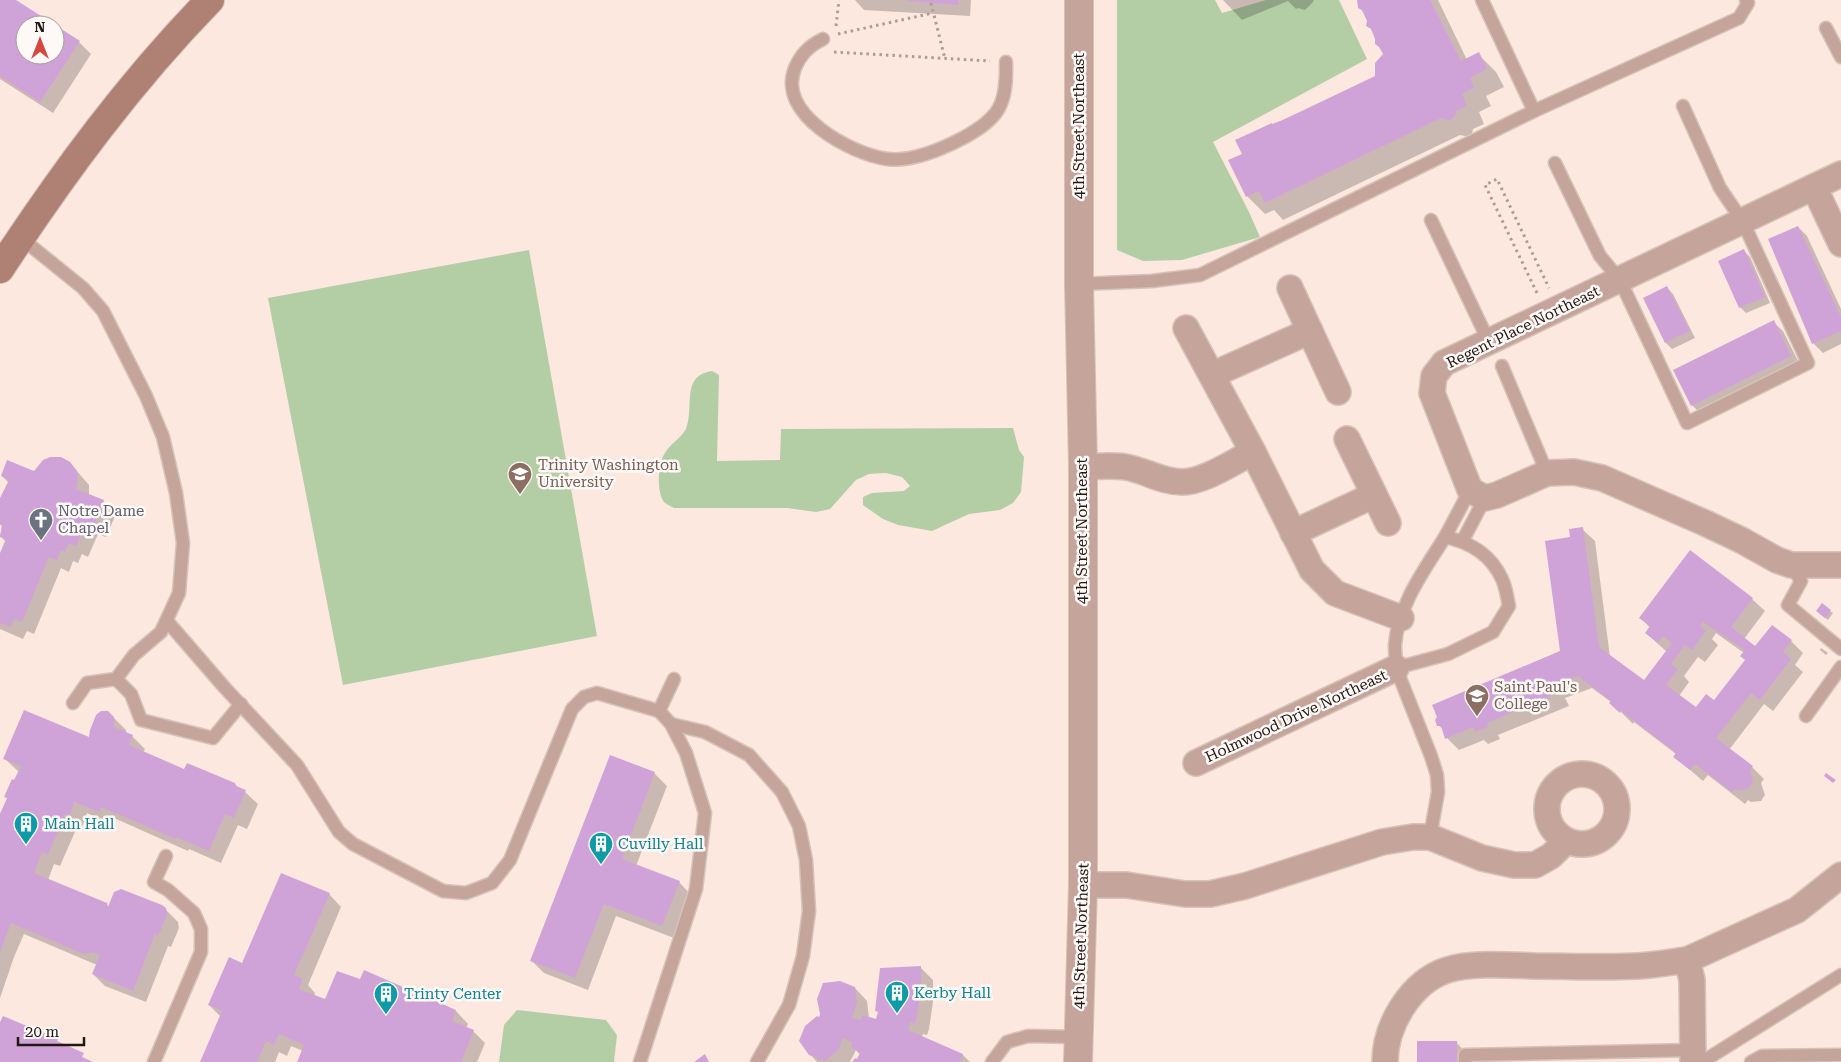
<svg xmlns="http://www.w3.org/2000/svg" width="1841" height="1062" font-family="'Roboto Serif',serif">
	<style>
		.green { fill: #b3cea5 }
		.shadow { fill: #0003; fill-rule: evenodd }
		.building { fill: #d0a3d8; fill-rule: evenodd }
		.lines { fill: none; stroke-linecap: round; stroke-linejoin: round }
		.service-casing { stroke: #d5c3ba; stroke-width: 15 }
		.minor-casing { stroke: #d5c3ba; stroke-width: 28 }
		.tertiary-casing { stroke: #d5c3ba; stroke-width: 30 }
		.secondary-casing { stroke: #d5c3ba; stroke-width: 30 }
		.path { stroke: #ad9c95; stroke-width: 3; stroke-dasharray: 2.5 4; stroke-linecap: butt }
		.service { stroke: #c4a49b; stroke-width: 12 }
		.minor { stroke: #c4a49b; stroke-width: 25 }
		.tertiary { stroke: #c4a49b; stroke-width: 28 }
		.secondary { stroke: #ae8174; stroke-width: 28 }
		.labels { text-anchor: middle; stroke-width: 5; stroke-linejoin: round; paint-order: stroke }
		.street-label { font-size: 15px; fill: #211814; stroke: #fef9f7 }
		.education-label { font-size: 15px; fill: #785e54; stroke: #fef9f7; text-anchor: start }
		.worship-label { font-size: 15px; fill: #5b616d; stroke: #fef9f7; text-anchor: start }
		.culture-label { font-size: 15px; fill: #0d838f; stroke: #fef9f7; text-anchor: start }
	</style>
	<rect width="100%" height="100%" fill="#fde8df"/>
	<g class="green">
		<path d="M1117,0H1215L1222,13L1266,0H1339L1367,59L1213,142L1249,212L1260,237L1182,260L1143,261L1117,250Z"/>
		<path d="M529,250L597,636L343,685L268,298Z"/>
		<path d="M712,371L719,375L717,461L780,460L781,429L1013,428L1019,450L1024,457L1021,492L1013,503L1000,510L969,514L932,531L898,525L883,519L863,505V497L872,493L904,491L910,486L902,477L886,473L869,474L856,480L830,509L816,512L787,508H674C670,506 666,504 664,502C656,491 658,463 665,453C670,444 681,438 686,429C695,407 680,376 712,371Z"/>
		<path d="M517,1010L606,1020L617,1035L614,1062H499L504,1025Z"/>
	</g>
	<g class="shadow">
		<path d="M0,0H14L53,25H25V55H55V26L79,42L91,54L53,113L0,79Z"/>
		<path d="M855,0H971L970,16L864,10Z"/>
		<path d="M1223,0H1313L1314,1L1305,10L1298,8L1296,9L1288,1L1242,20Z"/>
		<path d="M1358,0H1438L1467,60L1478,54L1496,72L1504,87L1486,96L1491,106L1479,112L1484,124L1473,129L1472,134L1469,137L1460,135L1283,220L1274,210L1265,214L1247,196L1243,154L1272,125L1376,77L1384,54L1364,13L1359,7Z"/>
		<path d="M1798,227L1807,236L1841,309V344L1823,353L1813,343Z"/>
		<path d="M1744,251L1750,257L1770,303L1746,313L1740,307Z"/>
		<path d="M1667,288L1673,294L1695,338L1672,349L1666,343L1645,299Z"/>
		<path d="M1773,322L1783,331L1800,365L1701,414L1692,405Z"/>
		<path d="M70,463L89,485V496L103,501L116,514L106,537L98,534L88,557L82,554L78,563L73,561L69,572L61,568L34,634L27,631L23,639L0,629V556L6,542L0,536L2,527L0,524V502L9,483L2,476L35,473Z"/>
		<path d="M1582,529L1595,541L1610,657L1644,682L1667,652L1646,633L1650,628L1640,617L1690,552L1752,599L1765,611L1744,639L1756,648L1791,641L1803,653L1795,665L1803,672L1773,711L1764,704L1729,750L1752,767L1764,779L1761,783L1765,795L1761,801L1751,802L1748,800L1745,804L1708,775L1703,781L1675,757L1676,754L1634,722L1633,724L1611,702L1592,688L1565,698L1569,706L1498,735L1500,739L1488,744L1484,740L1459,750L1447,738L1444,730L1438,725L1561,651L1572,538ZM1716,633L1744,653L1746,660L1714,702L1696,709L1679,696L1689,682L1684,676L1698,657L1705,662L1718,645L1712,639Z"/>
		<path d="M1830,611L1833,613L1828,620L1820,614Z"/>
		<path d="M1821,648L1828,653L1826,655L1820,650Z"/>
		<path d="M114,718L126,730V733L132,736L145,749L143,753L185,771L235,784L239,789L245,792L258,804L247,829L238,825L221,863L189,849L188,851L114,818L111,824L87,813L82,827L78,825L60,866L54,864L48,880L106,904L109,908L162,906L178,922L179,928L171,947L168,946L146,1002L105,986L93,974L97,965L24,934L14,957L0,998V814L8,799L6,797L19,772L5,759L90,739Z"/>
		<path d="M654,773L667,786L636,866L679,882L691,895L674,938L616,916L588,990L544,973L532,961Z"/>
		<path d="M329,894L341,907L308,985L315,993L314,996L325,1001L360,981L364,972L456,1011L468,1024L466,1028L473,1031L485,1043L477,1062H299L303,1051L291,1046L287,1056L279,1052L275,1062H202L221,1017L209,1005L243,965Z"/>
		<path d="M921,968L933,980V1002L929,1029L927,1035L923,1034L922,1037L963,1055L970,1062H854L858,1061L860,1055L856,1050L850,1062H817L810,1054L819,1019L855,988L867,1001L869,1018L877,1020Z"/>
		<path d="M1456,1042L1468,1055V1062H1418Z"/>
	</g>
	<g class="building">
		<path d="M0,0H16L80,41L40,102L0,76ZM25,25H55V55H25Z"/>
		<path d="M907,0H959L958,5L907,1Z"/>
		<path d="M1357,0H1430L1461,61L1479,52L1487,69L1470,78L1474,88L1462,94L1467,106L1456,111L1455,116L1451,120H1446L1441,118L1265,203L1259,191L1246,197L1228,160L1242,154L1235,140L1272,123V124L1283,120L1375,76V63L1383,54L1379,47L1375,44V39L1371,29L1366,26L1367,21L1362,10L1358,8Z"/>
		<path d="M1798,226L1841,317V331L1812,344L1768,239Z"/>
		<path d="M1744,249L1765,297L1739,308L1718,261Z"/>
		<path d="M1667,286L1690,331L1665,343L1643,298Z"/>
		<path d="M1774,320L1791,356L1691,406L1673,370Z"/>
		<path d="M50,457H61L70,462L77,471L78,478L76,489L104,500L94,525L86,522L76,546L69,543L65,552L61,550L57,560L49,557L22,622L14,619L11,627L0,623V553L6,539L0,537L2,525L0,524V498L9,480L1,476L7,460L34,471L43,460Z"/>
		<path d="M1583,527L1599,647L1644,680L1672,643L1663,636L1658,643L1645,633L1650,626L1639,618L1690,550L1753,598L1731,627L1755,646L1772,625L1792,640L1783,652L1791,659L1760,700L1751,693L1716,738L1753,766L1750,770L1753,782L1748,789L1738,790L1735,789L1732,792L1695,764L1690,770L1673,757L1676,753L1621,711L1620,713L1609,703L1611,701L1578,676L1554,686L1557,693L1487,723L1488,727L1475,732L1473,727L1445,739L1441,726H1437L1435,720L1437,717L1432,705L1560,651L1545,541L1570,537L1569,529ZM1703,622L1745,650L1740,656L1745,660L1714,700L1706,694L1696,707L1666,685L1678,669L1671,664L1685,645L1692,650L1706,631L1700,626Z"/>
		<path d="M1822,603L1831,610L1825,618L1816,611Z"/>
		<path d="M24,710L89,737L90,730L96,715L101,711H108L114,717V727L133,735L129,745L184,769L187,763L235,783L236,786L246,790L234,818L225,814L209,851L176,837V839L101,807L99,812L74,802L70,815L65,814L48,855L42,852L34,873L107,903L108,907L114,892L121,889L162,905L166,908L167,915L158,936L155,934L133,991L92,974L100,955L93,952L86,954L81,953L11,923L0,952V814L7,798L4,797L12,779L14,780L21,766L3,759Z"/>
		<path d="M610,755L655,772L622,859L680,881L662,926L604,904L575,978L530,961Z"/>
		<path d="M1826,773L1836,780L1833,783L1824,776Z"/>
		<path d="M281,873L330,893L294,975L303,979L299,989L325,999L337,971L360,979L364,970L456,1010L452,1021L474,1030L461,1062H297L304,1045L279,1034L274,1045L266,1041L257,1062H200L222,1011L208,1005L229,957L242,963Z"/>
		<path d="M921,966V989L917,1016L915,1024L910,1022L908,1030L963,1054L960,1062H852L855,1058L857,1059L860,1053L851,1047L852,1042L843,1038L838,1050L825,1061L809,1055L799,1041L805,1026L817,1016L819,1017L820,1014L817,999L823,983L840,981L855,987L857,1003L852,1018L861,1020L863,1015L876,1019L878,1012L875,1011L880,968Z"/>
		<path d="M3,1016L58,1039L57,1041L84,1053L82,1057L93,1062H0V1022Z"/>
		<rect x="1417" y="1041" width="40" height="21"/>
		<path d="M705,1054L709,1062H694Z"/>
	</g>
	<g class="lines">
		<defs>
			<g id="service">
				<path d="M1482,0L1534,111"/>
				<path d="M1826,28L1841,57"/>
				<path d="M823,39C809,46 801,54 795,68C776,114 851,154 887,159C911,162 942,149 963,138C1000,118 1007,104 1006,62"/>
				<path d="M1555,163L1600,256L1620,280L1687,423L1808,363L1743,222L1720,188L1683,106"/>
				<path d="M1431,220L1489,342"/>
				<path d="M21,238L83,288L103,311L146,396L163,437L176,493L183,543L179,593L161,632L134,655L116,679L87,683L73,703"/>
				<path d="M1079,284L1152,281L1200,275L1534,111L1739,18L1748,3L1746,0"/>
				<path d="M1502,366L1547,473"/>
				<path d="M1445,537L1470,490"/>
				<path d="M1463,540L1485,498"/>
				<path d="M1791,565L1801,581L1788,605L1841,649"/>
				<path d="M167,621L225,688L297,765L339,832L353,844L443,891L466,893L492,883L510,860L572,709L584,697L597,693L659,711"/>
				<path d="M1396,668C1396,661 1395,653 1395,645C1398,605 1425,569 1445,537C1470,542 1491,555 1502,579C1506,587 1507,597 1509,606L1493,632L1448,654L1396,668L1431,756L1437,775L1438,792L1430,837"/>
				<path d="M116,679L131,694L141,720L213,738L241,704"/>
				<path d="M1806,716L1841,667"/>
				<path d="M671,724L705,732L749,755L782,792L799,826L806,860L809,911L803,956L789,1005L757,1062"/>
				<path d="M154,1062L201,952V929L194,913L168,890L154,882L166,856"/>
				<path d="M640,1062L696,889L705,813L686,753L671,724L659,711L674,679"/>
				<path d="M992,1062L1007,1042L1028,1036L1078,1037"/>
				<path d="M1465,1062V1055L1693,1050"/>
				<path d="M1702,1062L1841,975"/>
				<path d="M1751,1062L1762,1056L1841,1055"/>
			</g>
			<g id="minor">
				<path d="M1841,174L1444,363L1434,376L1432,393L1470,490L1485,498L1497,495L1547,473L1574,472L1602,478L1705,523L1741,540L1777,560L1791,565H1841"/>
				<path d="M1814,187L1841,244"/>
				<path d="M1290,288L1338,392"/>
				<path d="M1186,328L1253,452"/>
				<path d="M1212,375L1310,331"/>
				<path d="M1347,439L1388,523"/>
				<path d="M1083,466C1097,467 1112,465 1125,467C1145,470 1161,482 1182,482C1204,482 1233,462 1253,452L1312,570L1335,593L1401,618"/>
				<path d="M1293,533L1374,495"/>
				<path d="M1196,763L1396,668"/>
				<circle cx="1582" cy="809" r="35"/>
				<path d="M1083,885H1126L1185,894H1210L1245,886L1382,842L1413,837H1430L1482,858L1514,865H1535L1551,856L1566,841"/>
				<path d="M1385,1062C1385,1025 1411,982 1447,970C1471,962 1509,965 1535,966C1569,966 1604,968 1638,966C1654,965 1671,962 1687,960"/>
				<path d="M1693,1062L1692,980L1687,960L1797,910L1841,875"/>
			</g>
			<path id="tertiary" d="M1078,1062L1083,885V466L1079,284V0"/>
			<path id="secondary" d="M0,269C63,173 130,82 210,0"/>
		</defs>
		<use href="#service" class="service-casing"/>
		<use href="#minor" class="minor-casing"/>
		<use href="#tertiary" class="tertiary-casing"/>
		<use href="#secondary" class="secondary-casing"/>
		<g class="path">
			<path d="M931,3L945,59"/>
			<path d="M836,26L839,0"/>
			<path d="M838,34L933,13"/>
			<path d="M834,52L990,61"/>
			<path d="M1537,293L1485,185L1497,179L1549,288"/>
		</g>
		<use href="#service" class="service"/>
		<use href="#minor" class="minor"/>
		<use href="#tertiary" class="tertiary"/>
		<use href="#secondary" class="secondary"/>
	</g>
	<defs>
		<symbol id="university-pin" viewBox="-11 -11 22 30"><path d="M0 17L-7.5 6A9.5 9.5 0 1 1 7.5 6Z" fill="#8d6e63" stroke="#fef9f7"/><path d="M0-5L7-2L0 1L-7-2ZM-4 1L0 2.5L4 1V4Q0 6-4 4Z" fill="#fff"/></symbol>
		<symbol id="church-pin" viewBox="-11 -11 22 30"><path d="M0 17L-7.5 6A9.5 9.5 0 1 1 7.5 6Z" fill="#6b7280" stroke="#fef9f7"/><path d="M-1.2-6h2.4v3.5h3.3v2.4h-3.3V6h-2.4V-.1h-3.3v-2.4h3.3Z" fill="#fff"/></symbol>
		<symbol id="building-pin" viewBox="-11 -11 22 30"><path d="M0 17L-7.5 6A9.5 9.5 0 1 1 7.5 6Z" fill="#0f9aa8" stroke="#fef9f7"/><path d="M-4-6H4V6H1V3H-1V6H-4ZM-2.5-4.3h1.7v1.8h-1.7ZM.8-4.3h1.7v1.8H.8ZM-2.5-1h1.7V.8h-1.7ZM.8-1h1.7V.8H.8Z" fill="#fff"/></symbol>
	</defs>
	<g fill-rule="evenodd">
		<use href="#university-pin" x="506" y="460" width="28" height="38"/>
		<use href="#church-pin" x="27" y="506" width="28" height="38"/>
		<use href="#university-pin" x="1463" y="682" width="28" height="38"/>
		<use href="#building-pin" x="12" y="810" width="28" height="38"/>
		<use href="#building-pin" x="587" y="830" width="28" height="38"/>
		<use href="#building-pin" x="883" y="979" width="28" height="38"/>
		<use href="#building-pin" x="372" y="980" width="28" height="38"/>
	</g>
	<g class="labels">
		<g class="street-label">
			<text transform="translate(1079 126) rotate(-90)" y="5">4th Street Northeast</text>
			<text transform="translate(1523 327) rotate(-26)" y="5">Regent Place Northeast</text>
			<text transform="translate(1082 531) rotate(-90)" y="5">4th Street Northeast</text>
			<text transform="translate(1296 716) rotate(-25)" y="5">Holmwood Drive Northeast</text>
			<text transform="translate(1081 936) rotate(-88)" y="5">4th Street Northeast</text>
		</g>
		<g class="education-label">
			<text x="538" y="470">Trinity Washington<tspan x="538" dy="17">University</tspan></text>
			<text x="1494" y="692">Saint Paul's<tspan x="1494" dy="17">College</tspan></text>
		</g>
		<g class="worship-label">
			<text x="58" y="516">Notre Dame<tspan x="58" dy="17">Chapel</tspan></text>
		</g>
		<g class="culture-label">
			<text x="44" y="829">Main Hall</text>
			<text x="618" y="849">Cuvilly Hall</text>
			<text x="914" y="998">Kerby Hall</text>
			<text x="404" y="999">Trinty Center</text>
		</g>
	</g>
	<g transform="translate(40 40)"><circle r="24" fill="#fef9f7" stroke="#a69f9c"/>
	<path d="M0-4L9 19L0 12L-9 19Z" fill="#d64741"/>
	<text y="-8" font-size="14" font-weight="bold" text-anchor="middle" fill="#211814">N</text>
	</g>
	<path d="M18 1037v8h66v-8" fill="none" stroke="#211814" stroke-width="2.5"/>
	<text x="25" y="1037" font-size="15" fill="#211814" stroke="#fef9f7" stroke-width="4" paint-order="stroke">20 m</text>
</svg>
